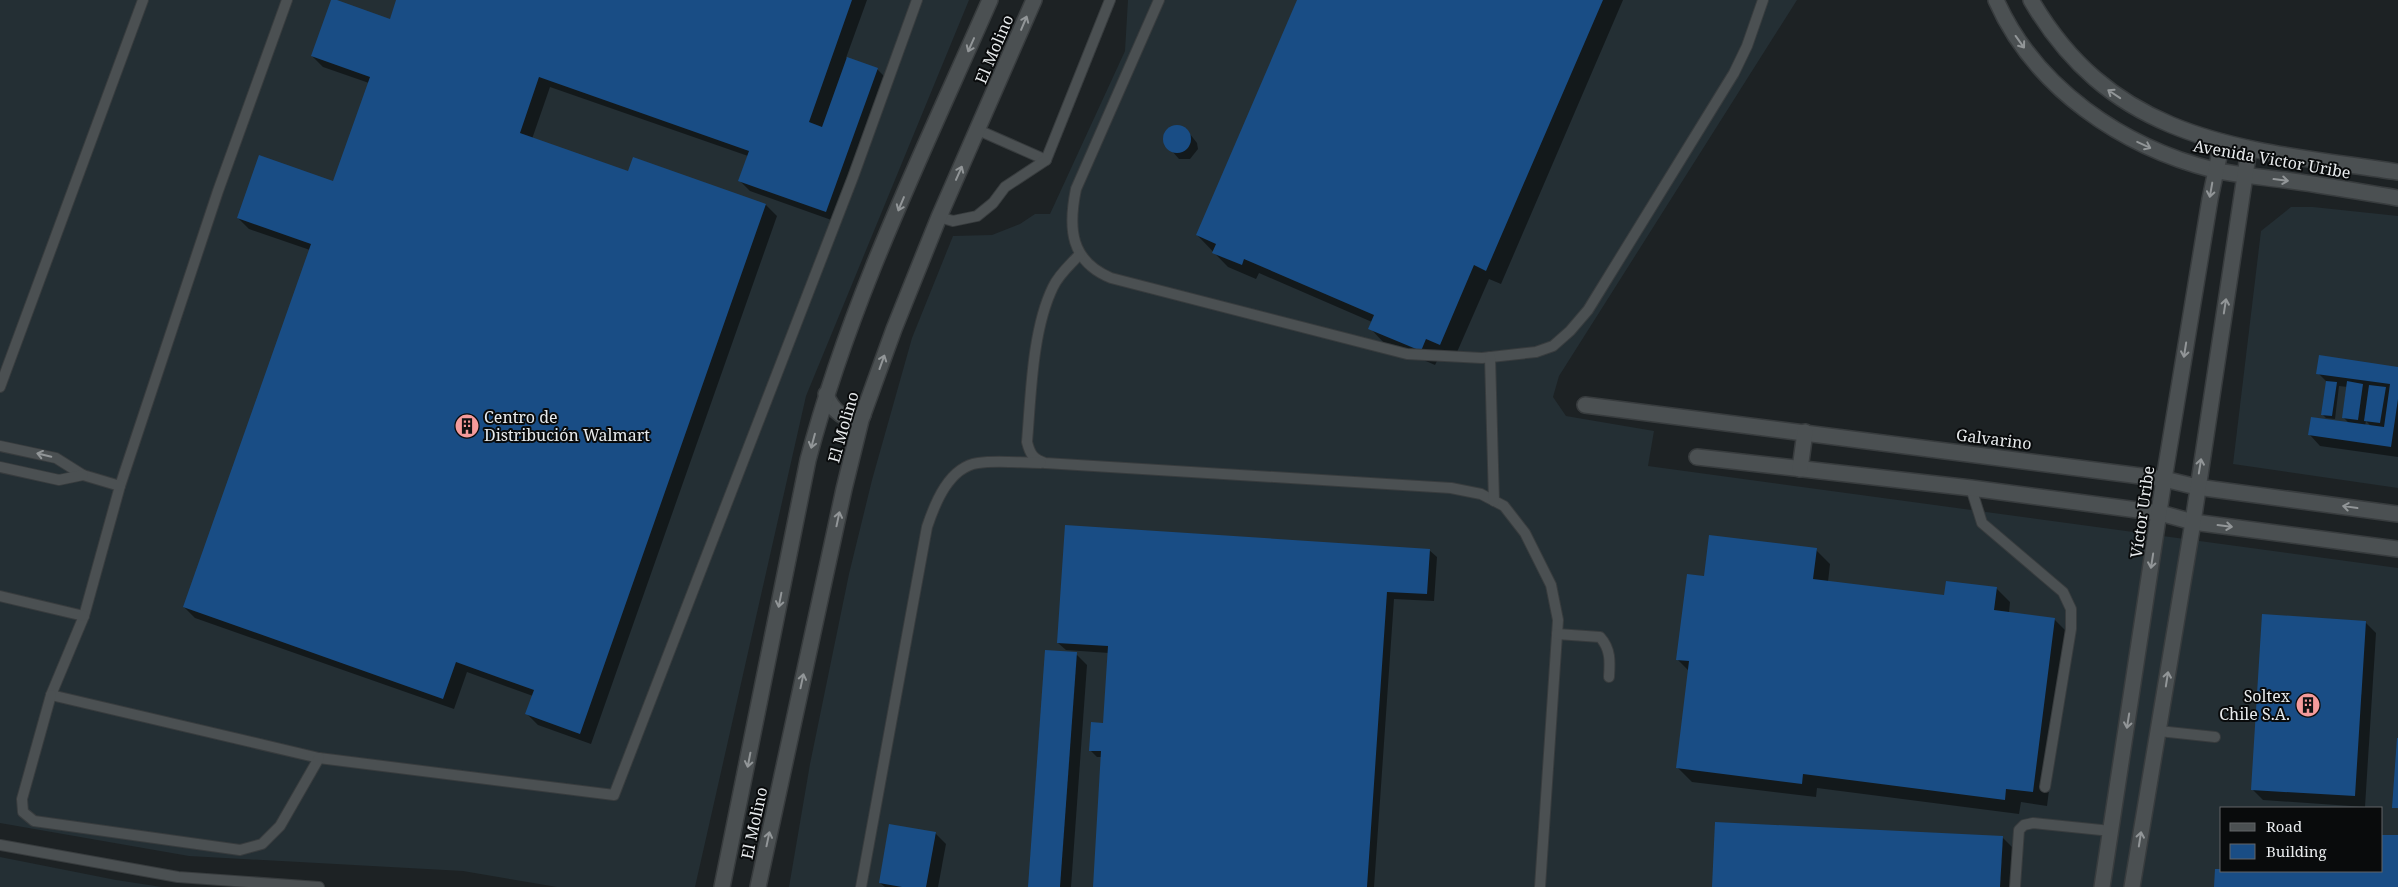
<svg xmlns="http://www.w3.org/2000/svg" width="2398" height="887" font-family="'Noto Serif',serif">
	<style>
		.built { fill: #242f34; fill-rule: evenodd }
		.shadow { fill: #0007; fill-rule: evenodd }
		.building { fill: #194d85 }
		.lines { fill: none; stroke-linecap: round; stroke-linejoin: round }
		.service-casing { stroke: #383c3e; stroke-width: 12 }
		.minor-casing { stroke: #383c3e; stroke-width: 18 }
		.tertiary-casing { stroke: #383c3e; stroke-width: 18 }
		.service { stroke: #4b5052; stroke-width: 10 }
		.minor { stroke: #4b5052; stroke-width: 15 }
		.tertiary { stroke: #4b5052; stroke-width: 15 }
		.oneway { stroke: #929698 }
		.labels { text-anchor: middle; stroke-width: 4; stroke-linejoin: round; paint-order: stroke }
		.street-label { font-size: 16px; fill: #e8ebed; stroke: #090b0c }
		.poi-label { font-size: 16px; fill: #e8ebed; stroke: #090b0c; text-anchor: start }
	</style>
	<rect width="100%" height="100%" fill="#1d2224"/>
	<g class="built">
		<path d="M0,0H969L806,396L695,887H557L463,871L189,856L0,823Z"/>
		<path d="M1128,0H1797L1559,376L1553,397L1566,416L1654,431L1648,466L2398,568V887H789L810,764L849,574L872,480L912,338L953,236L992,235L1020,224L1035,214H1050L1125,51ZM2222,808H2382V871H2222Z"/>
		<path d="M2291,207H2313L2398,216V488L2233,464L2261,231Z"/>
		<path d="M0,857L116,880L162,887H0Z"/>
	</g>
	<g class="shadow">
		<path d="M332,0L391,20L398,0H867L846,58L877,69L888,80L837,222L750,191L739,180L748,156L550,87L532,139L629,173L766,205L777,216L591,744L538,725L527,714L533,696L467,672L454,709L195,618L184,607L310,250L249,229L238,218L334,182L369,83L323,67L312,56Z"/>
		<path d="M1298,0H1623L1501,284L1489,279L1454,359L1441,353L1435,365L1384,343L1370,328L1372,322L1259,273L1256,279L1228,267L1197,235Z"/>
		<path d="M1175,126L1186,129L1197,143L1198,149L1190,159H1179L1165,143V133Z"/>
		<path d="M2398,368V457L2320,446L2310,435L2350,424L2343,417L2348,387L2339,386L2335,419L2326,418L2322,414L2327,382L2318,373ZM2366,421L2372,427L2365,426Z"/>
		<path d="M1429,550L1437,557L1434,601L1394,599L1374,887H1094L1102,757H1097L1090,750L1104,724L1109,653L1066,650L1058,643Z"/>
		<path d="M1816,550L1830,564L1828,582L1945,597L1996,588L2010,602L2009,613L2054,619L2069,634L2047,806L2021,802L2019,814L1817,788L1816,797L1692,782L1677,767L1689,671L1677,659L1705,577Z"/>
		<path d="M2365,622L2376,633L2365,807L2263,800L2252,789Z"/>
		<path d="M1076,654L1087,665L1071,887H1029Z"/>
		<path d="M935,833L946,844L938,887H885L880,883Z"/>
		<path d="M2002,837L2017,852L2015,887H1713Z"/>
	</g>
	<g class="building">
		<path d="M331,0H337L390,19L396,0H852L809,122L822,127L847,57L878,68L826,212L738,181L749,151L539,77L520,133L628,171L633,157L766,204L580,734L525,714L534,690L456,662L443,699L183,607L311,244L237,218L259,155L333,181L370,77L311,56Z"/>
		<path d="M1297,0H1603L1486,271L1474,265L1440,345L1426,339L1421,351L1368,329L1374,315L1244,259L1242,265L1212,253L1216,244L1196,235Z"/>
		<circle cx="1177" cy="139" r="14"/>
		<path d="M2319,355L2398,367V399L2391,447L2308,435L2311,417L2384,427L2390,384L2316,374Z"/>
		<path d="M2326,381L2337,382L2332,416L2321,415Z"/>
		<path d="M2347,381L2363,384L2358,420L2342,418Z"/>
		<path d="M2369,385L2386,387L2380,423L2364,421Z"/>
		<path d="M1065,525L1430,549L1427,594L1387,592L1367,887H1093L1101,751H1089L1091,722L1103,723L1108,646L1057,643Z"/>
		<path d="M1709,535L1817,548L1813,579L1944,595L1946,581L1997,587L1994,610L2055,618L2033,792L2006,789L2005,800L1803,774L1802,784L1676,768L1689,661L1676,660L1687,574L1704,576Z"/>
		<path d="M2262,614L2366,621L2355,796L2251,790Z"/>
		<path d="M1045,650L1077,652L1060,887H1028Z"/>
		<path d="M2397,738H2398V808H2392Z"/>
		<path d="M1715,822L2003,836L2000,887H1712Z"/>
		<path d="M889,824L936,832L926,887H902L879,883Z"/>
		<path d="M2382,835H2398V887H2214L2215,869L2382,871Z"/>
	</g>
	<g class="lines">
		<defs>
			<g id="service">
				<path d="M287,0L218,191L120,486L84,616L51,695L319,758L614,795L853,177L917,0"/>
				<path d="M1159,0L1076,189C1068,228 1070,261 1111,278L1407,354L1482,358L1536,352L1553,346L1570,331L1588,310L1734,73L1747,46L1763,0"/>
				<path d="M978,130L1046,160"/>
				<path d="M939,217L953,221L977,216L993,203L1005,187L1046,160L1110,0"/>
				<path d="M1080,254C1071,264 1059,274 1053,287C1032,330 1031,395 1027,442C1030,454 1033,459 1045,463L1451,488L1481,494L1504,506L1525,533L1551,585L1558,620L1540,887"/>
				<path d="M1490,357L1494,501"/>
				<path d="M0,387L143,0"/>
				<path d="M0,446L56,458L83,475L120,486"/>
				<path d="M0,467L59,480L83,475"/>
				<path d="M1971,488L1982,523L2063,592L2071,609V629L2045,787"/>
				<path d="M0,596L84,616"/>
				<path d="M1557,634L1600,637C1611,649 1610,662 1609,677"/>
				<path d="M51,695L22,799L23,812L34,821L240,850L262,844L280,826L319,758"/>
				<path d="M2159,731L2215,737"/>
				<path d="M0,845L178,877L319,887"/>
				<path d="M861,887L927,527C935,503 949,467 978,463C998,460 1021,463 1041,463"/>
				<path d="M2015,887L2019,830L2024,825L2033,823L2111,831"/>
			</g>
			<g id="minor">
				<path d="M1996,0C2035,88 2122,147 2214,170C2237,175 2261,177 2285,180C2323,185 2360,192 2398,198"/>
				<path d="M2031,0C2116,146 2248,149 2398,172"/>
				<path d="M1585,405L2164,479L2197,487L2398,514"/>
				<path d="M1697,457L1971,488L2160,513L2193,522L2398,549"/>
				<path d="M1800,469L1805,432"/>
				<path d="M2102,887L2164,479L2210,199L2222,142"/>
				<path d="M2132,887L2193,522L2249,149"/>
			</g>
			<g id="tertiary">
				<path d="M826,394C831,409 847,426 863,415"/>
				<path d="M722,887L808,460C850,300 924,150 990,0"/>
				<path d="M758,887L844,489L861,420L894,329L939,217L1034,0"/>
			</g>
		</defs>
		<use href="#service" class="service-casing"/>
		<use href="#minor" class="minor-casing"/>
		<use href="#tertiary" class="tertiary-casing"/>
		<use href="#service" class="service"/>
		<use href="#minor" class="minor"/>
		<use href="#tertiary" class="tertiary"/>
	</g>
	<defs><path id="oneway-shaft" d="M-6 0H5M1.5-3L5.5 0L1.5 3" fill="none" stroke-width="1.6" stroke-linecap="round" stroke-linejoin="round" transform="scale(1.25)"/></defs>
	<g class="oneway">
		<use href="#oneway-shaft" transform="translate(1024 23) rotate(-67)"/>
		<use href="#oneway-shaft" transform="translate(2020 42) rotate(54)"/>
		<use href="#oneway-shaft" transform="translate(971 45) rotate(114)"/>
		<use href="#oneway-shaft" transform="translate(2114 94) rotate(-146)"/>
		<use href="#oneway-shaft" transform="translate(2144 145) rotate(25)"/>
		<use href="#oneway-shaft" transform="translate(959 173) rotate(-66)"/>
		<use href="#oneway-shaft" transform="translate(2281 180) rotate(7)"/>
		<use href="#oneway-shaft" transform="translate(2211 190) rotate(100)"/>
		<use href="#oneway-shaft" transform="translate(901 204) rotate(113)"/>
		<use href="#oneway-shaft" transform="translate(2225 306) rotate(-81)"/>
		<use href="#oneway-shaft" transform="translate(2185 350) rotate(99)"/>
		<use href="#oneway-shaft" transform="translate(882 362) rotate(-70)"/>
		<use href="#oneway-shaft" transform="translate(813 441) rotate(105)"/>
		<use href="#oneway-shaft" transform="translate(44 455) rotate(-167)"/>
		<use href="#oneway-shaft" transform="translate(2200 466) rotate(-81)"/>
		<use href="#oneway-shaft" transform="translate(2350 507) rotate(-172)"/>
		<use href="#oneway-shaft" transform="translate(838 519) rotate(-78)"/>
		<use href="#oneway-shaft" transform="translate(2225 526) rotate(7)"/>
		<use href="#oneway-shaft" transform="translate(2152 561) rotate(99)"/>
		<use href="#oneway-shaft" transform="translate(780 600) rotate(101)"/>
		<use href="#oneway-shaft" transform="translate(2167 679) rotate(-81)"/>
		<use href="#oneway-shaft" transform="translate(802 681) rotate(-78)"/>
		<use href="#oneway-shaft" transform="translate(2128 721) rotate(99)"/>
		<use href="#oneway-shaft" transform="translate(749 760) rotate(101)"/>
		<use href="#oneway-shaft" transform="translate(768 839) rotate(-78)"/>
		<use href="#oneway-shaft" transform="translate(2140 839) rotate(-81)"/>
	</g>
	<defs>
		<symbol id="building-disc" viewBox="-11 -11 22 22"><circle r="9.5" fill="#f59b9b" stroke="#090b0c"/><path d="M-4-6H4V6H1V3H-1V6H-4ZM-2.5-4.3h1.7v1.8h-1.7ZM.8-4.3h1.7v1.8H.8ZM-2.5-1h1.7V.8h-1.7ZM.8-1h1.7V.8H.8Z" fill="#111"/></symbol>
	</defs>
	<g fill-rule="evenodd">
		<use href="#building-disc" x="453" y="412" width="28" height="28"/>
		<use href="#building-disc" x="2294" y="691" width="28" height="28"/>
	</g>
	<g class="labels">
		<g class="street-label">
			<text transform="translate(994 49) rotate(-67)" y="6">El Molino</text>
			<text transform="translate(2272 159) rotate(10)" y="6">Avenida Victor Uribe</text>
			<text transform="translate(843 427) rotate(-74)" y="6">El Molino</text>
			<text transform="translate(1994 439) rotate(7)" y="6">Galvarino</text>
			<text transform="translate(2142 512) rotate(-82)" y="6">Víctor Uribe</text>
			<text transform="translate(754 823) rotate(-78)" y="6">El Molino</text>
		</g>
		<g class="poi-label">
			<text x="484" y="423">Centro de<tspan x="484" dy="18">Distribución Walmart</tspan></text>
			<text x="2290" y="702" text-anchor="end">Soltex<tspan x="2290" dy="18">Chile S.A.</tspan></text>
		</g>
	</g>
	<rect x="2220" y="807" width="162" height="65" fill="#090b0c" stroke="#626566"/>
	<rect x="2230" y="823" width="25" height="8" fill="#4b5052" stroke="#626566"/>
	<text x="2266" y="832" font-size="15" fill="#e8ebed">Road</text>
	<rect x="2230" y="844" width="25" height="15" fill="#194d85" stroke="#626566"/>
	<text x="2266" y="857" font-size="15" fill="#e8ebed">Building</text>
</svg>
